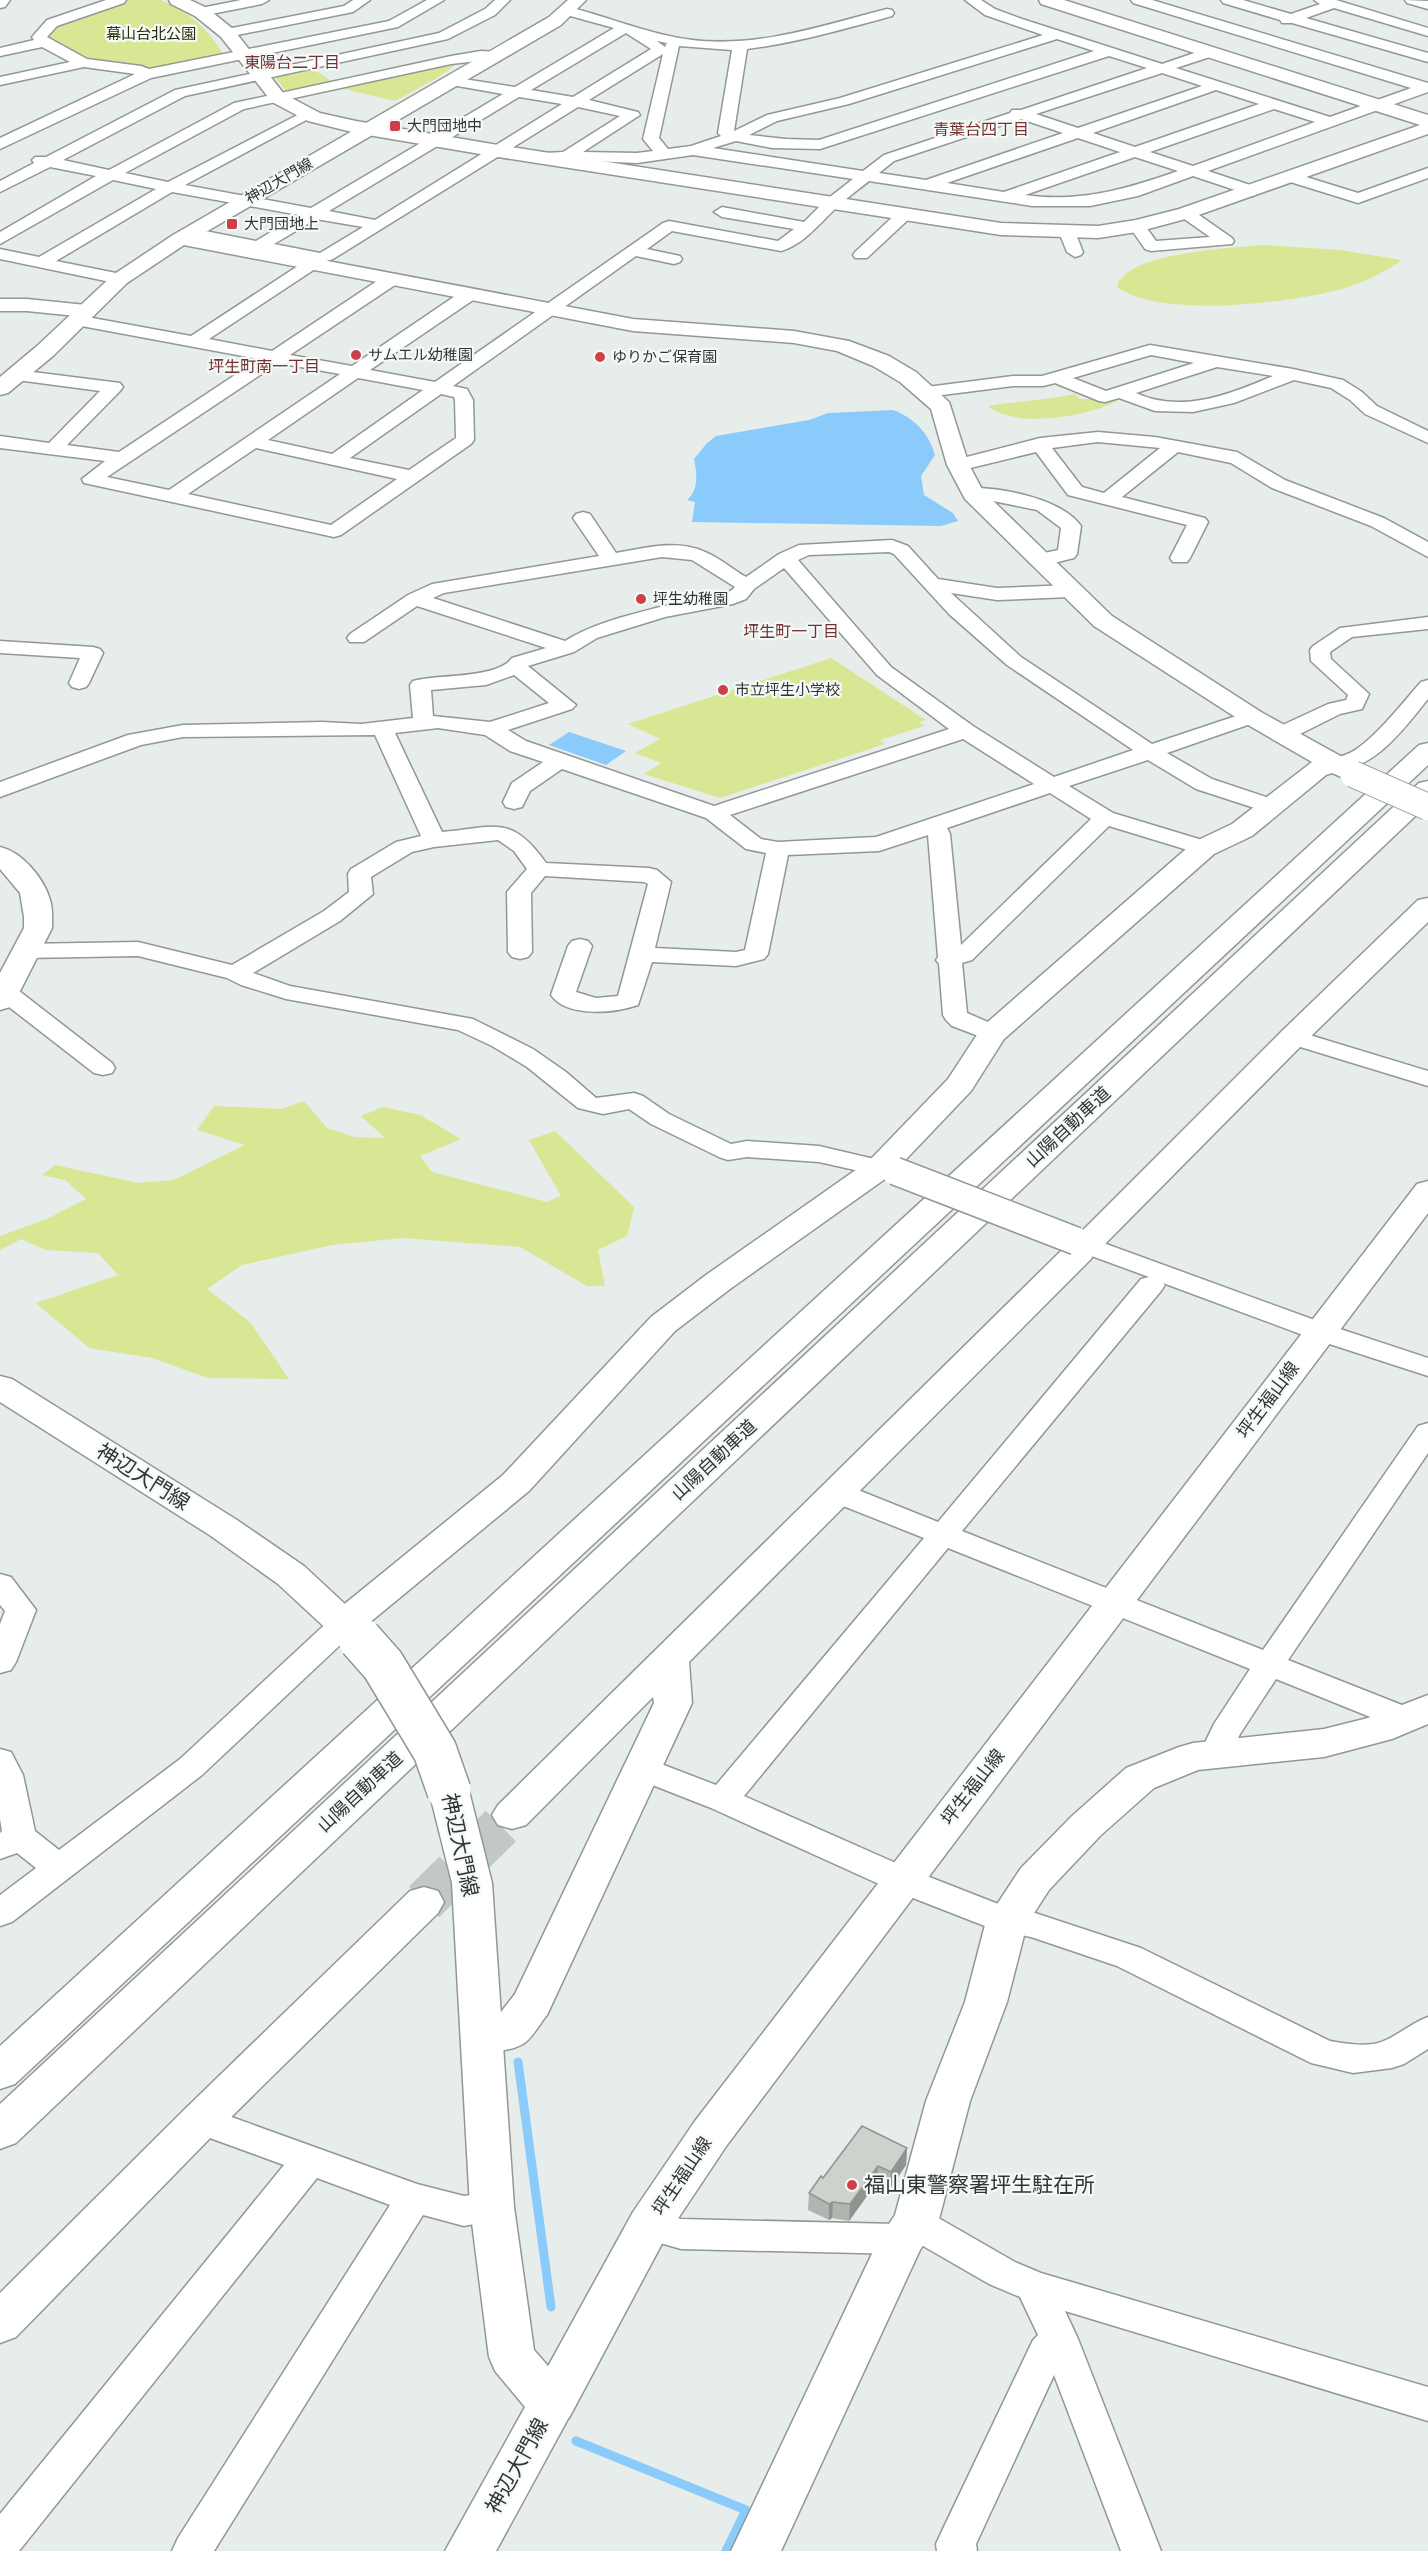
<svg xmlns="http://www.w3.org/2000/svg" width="1428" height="2551" font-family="Arial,'Noto Sans JP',sans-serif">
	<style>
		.green { fill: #d9e694 }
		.water { fill: #8bcbfb }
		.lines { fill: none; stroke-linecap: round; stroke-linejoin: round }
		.stream { stroke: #8bcbfb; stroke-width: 9 }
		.secondary-tunnel { stroke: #c2c8c6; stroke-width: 43; stroke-dasharray: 43 22; stroke-linecap: butt }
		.street-casing { stroke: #919896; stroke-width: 3 }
		.secondary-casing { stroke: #919896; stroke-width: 3 }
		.primary-casing { stroke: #919896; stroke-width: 3 }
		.highway-casing { stroke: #919896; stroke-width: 3 }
		.street { fill: #fff; fill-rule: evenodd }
		.secondary { fill: #fff; fill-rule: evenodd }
		.primary { fill: #fff; fill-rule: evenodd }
		.highway { fill: #fff; fill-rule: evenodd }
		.street-bridge-casing { stroke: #919896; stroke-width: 30; stroke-linecap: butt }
		.secondary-bridge-casing { stroke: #919896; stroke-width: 28; stroke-linecap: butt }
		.primary-bridge-casing { stroke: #919896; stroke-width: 46; stroke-linecap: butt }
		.street-bridge { stroke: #fff; stroke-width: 27 }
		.secondary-bridge { stroke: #fff; stroke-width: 26 }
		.primary-bridge { stroke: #fff; stroke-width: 43 }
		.wall { fill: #b0b5b0 }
		.shaded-wall { fill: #909390 }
		.building { fill: #cdd2cd; stroke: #909390; stroke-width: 1.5 }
		.poi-dot { fill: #cf3f49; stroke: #f3faf8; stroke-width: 2 }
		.labels { text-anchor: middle; stroke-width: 4.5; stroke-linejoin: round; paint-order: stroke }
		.far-park-label { font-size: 15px; fill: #282d05; stroke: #f3faf8 }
		.far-poi-label { font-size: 15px; fill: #323534; stroke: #f3faf8; text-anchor: start }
		.far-street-label { font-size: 15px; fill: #323534; stroke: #f3faf8 }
		.far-neighbourhood-label { font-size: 16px; fill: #783133; stroke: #f3faf8 }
		.street-label { font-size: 18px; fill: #323534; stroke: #f3faf8 }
		.near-street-label { font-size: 21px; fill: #323534; stroke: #f3faf8 }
		.near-poi-label { font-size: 21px; fill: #323534; stroke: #f3faf8; text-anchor: start }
	</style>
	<rect width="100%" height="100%" fill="#e6edeb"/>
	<g class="green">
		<path d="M127,0C137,0 151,0 160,0C188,9 210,32 224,55L154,70L87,58L50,39C52,19 109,6 127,0Z"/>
		<path d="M458,63L437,78L395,101L340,88Z"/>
		<path d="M310,67L331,81L292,90H285L274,76Z"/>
		<path d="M1263,245L1340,250L1402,260C1384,272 1366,282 1345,288C1295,303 1159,319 1117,287C1124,252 1234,248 1263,245Z"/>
		<path d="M1075,394L1080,399H1120C1091,417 1015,429 988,406C1017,401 1047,400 1075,394Z"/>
		<path d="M831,658L926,720L919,722L924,726L880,740L885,744L720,798L644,774L661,763L635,753L660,739L628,724Z"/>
		<path d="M304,1101L327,1128L355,1137L385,1138L361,1116L383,1107L420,1115L461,1139L420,1156L432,1172L547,1202L561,1196L529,1140L555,1131L634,1207L627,1236L598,1250L605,1286H587L520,1247L403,1238L332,1245L242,1265L207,1289L250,1322L289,1379L208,1378L152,1358L89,1348L36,1303L118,1275L98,1253L46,1250L21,1239L0,1250V1236L49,1218L86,1199L65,1180L42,1175L55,1165L138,1183L174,1180L245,1145L197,1130L214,1106L282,1109Z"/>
	</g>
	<g class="water">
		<path d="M893,410C914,418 929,433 935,455L921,476L924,495L953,513L958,521L941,526L692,522L695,502L687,500C699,490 697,473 694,459L707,443L716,436L809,420L828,413Z"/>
		<path d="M569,732L626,751L606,765L549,745Z"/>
	</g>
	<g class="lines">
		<g class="stream">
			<path d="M518,2062L551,2307"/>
			<path d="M576,2441L746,2510L726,2551"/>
		</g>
		<path class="secondary-tunnel" d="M424,1902L512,1815"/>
		<defs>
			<g id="street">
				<path d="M0,0H10L5,7L0,8Z"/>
				<path d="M106,0H126L124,3L57,26L47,37L87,59L141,66L149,69L389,21L427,0H444L398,27L151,78L0,149V138L135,74L84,67L0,85V77L70,62L42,47L0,56V48L34,40L32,37L47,20Z"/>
				<path d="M241,0H269L262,4L201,16L194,12L196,9Z"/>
				<path d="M353,0H370L353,12L227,37L220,33L227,29L344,6Z"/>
				<path d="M495,0H510L495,15L448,39L185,96L63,160L109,170L234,103L451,56L481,51L500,52L502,55L495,59L451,64L244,109L125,173L168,182L307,110L314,114L312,117L185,185L311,208L503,94L446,84L444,81L446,78L451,77L515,87L614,28L563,14L561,11L568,7C609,17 651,35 692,40C760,48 823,25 887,9L892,10L894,13L892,16C844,29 796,43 747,49L734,131L767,115L840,98L1043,35L985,15L965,0H981L995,9L1022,19L1162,64L1206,49H1216L1218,52L1216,55L1176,68L1330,117L1411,88L1133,3L1131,0H1152L1428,83V92L1208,171L1259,188L1261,191L1253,196L1193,176L1138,196L1090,206H1032L869,181C858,190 846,198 836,208C820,223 803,245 781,251L672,231L647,249L680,256L682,259L680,262L674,264L636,256L453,386L467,389L473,400L474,440L471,444L341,535L334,537L84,483L82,479L105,461L0,448V436L49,443L100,391L17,380L11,379L8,375L11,371L17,370L120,383L123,387L120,391L67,445L119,452L259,359L76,325L70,324L67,320L70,316L76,315L191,336L307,260L190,238L182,233L190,228L256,241L299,215L172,192L56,261L126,275L128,279L126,283L120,284L0,259V249L39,257L156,189L113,180L0,244V232L96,176L50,167L0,192V181L34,163L32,160L35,157H46L175,90L439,33L485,9ZM626,33L651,49L573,97L531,90ZM1057,39L1094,51L819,140L786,139L749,135L777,121L849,104ZM657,41L667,43L665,47ZM679,46L732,50L718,133L721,136L691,146L668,149L659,138ZM663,54L643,139L653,151L637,153L583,152L640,115L638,112L589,100ZM1109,56L1147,68L1021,110H1012L1010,113L884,155L863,171L713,148L736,141L772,148L820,149ZM1162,73L1202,86L1078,128L1036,114ZM1216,90L1259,104L1135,147L1093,133ZM519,97L562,104L375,220L329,211ZM578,107L620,116L563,152L545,153L542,156L545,159L637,163L693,155L853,179L826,200L804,222L722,207L714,212L722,217L794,229L778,241L669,221L663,223L435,382L370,370L476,298L478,294L476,290H464L352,366L290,355L398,283L400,279L398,275H386L272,351L209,339L318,267L319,263L333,259ZM1274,109L1315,122L1193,166L1150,152ZM1021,119L1063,133L926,180L879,173L894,161ZM1078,138L1120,152L1004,192L947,183ZM1135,157L1178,171C1127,189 1079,203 1025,195ZM316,219L363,227L320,253L274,244ZM278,363L340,374L169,490L107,477ZM358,378L423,390L332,454L268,440ZM441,394L454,397L455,400L456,438L409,470L350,458ZM256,448L397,479L331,525L188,494Z"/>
				<path d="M1221,0H1243L1291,14L1320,4L1314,0H1336L1428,28V36L1334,8L1306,18L1428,53V62L1292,23H1282L1280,20L1223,3Z"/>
				<path d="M1405,0L1428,1V9L1407,3Z"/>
				<path d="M1428,168V178L1358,203L1284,180L1282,177L1290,172L1358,193Z"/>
				<path d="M1186,208L1192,210L1232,238L1234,241L1232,244L1151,251L1145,249L1129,226L1131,223H1143L1156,241L1210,237L1180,216L1178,213Z"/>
				<path d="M905,209L913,214L911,217L867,258H855L853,255L855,252L899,211Z"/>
				<path d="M1067,227L1075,232L1083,252L1081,255L1075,257L1067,252L1059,232Z"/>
				<path d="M1150,345L1293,369L1343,380L1362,392L1377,406L1428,431V443L1365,414L1350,400L1331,388L1294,380L1234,403L1193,412L1155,411L1119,398L1105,402L1099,401L1055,383L1043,386H1013L927,397L921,396L918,392L921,388L927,387L1013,376H1042ZM1151,355L1194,363L1106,391L1073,378ZM1217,367L1273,376C1230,394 1182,414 1136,393Z"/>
				<path d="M1098,432L1155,437L1237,452L1285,480L1384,518L1428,542V557L1371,526L1272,488L1231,463L1178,452L1122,497L1205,518L1208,522L1190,558L1187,562H1173L1170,558L1187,525L1068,495L1036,452L958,471L951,469L949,465L951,461L1040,438ZM1098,442L1160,448L1104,493L1082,487L1052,448Z"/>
				<path d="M973,488C1004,488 1062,499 1081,526L1077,554L1074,558C1061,561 1044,567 1031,564L1028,560L1031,556L1058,550L1061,528L1037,510L988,500L966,498L964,494L966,490Z"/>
				<path d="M583,512L590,514L616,553C645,548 677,539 705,552C720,558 732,569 746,577L779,554L799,545L892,540L908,546L938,579L997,588L1070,585L1077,587L1080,591L1077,595L1070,597L997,600L951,593L1021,657L1152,744L1245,713L1252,711L1259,713L1263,717L1259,721L1167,753L1212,779L1278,801L1281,806L1278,811L1270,813L1196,789L1148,760L1069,786L1113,813L1212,843L1215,848L1212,853L1204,855L1109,826L972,960L962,963L967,1013L1002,1028L1005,1033L1002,1038L993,1040L984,1038L952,1026L946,1020L943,1015L939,964L936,960L938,957L928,835L879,851L788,855L768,954L764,959L736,966L652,962L638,1005C615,1013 567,1018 551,995L568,946L572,941L580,939L588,941L592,946L576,992L596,998L618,996L648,884L644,882L545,876L531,893L532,952L528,957L520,959L512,957L508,952L507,892L527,869L514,851L498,840L434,847L412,852L371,877L373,894L340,921L253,973L290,986L473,1019L533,1049L566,1072L596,1098L634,1093L643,1096L669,1114L731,1144L747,1141L819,1146L904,1166L908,1171L904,1176L895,1179L819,1162L747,1157L728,1160L719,1157L651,1124L629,1109L603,1114L578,1108L527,1067L492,1046L458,1030L286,999L241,985L227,978L138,956L25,958L17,956L13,951L17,946L25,944L138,942L232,965L324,911L349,892L348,874L351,869L396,842L421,836L375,735L183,737L141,745L0,797V782L128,735L183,725L322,722L361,724L413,718L410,685L413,681C437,674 497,679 512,658L546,648L417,606L364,642H350L347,638L350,634L408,595L432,584L599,556L573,518L576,514ZM889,552L894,554L949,614L1007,665L1133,750L1054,777L973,726L891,667L798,560L809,555ZM662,557L692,560L735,587C724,601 674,603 656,608C625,616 592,624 565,641L433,598L444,593ZM784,568L877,675L949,729L714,806L526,741L508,730L572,709L576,705L528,666L574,652L597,638L665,617L733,604L746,599L754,589ZM514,675L549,703L490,722L433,716L431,690L486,685ZM438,728L485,735L510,751L543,762L512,783L503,802L506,807L514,809L522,807L530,791L562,769L706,818L746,849L766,853L745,950L736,952L655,948L671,882L657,870L649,868L546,863C511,814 495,827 442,832L395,733ZM963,739L1034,784L876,837L778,842L761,839L730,815ZM1050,793L1091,819L961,945L950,834L947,828Z"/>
				<path d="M1428,617V629L1352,637L1330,652L1331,659L1369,694L1362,709L1340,714L1290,739L1282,740L1274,739L1271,734L1274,729L1328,704L1346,700L1348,695L1311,661L1310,650L1313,646L1340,628Z"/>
				<path d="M0,641L93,647L100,649L103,653L89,683L86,687L79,689L72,687L69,683L80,658L0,653Z"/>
				<path d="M1428,680V699C1404,728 1370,778 1326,768L1323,763L1326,758C1332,757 1340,757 1345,755C1368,748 1404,701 1421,682Z"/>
				<path d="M5,985L14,987L112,1063L115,1068L112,1073L103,1075L94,1073L0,1000V986Z"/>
				<path d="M1293,1030L1428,1071V1086L1284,1042L1281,1037L1284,1032Z"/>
				<path d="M1076,1233L1331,1326L1428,1358V1376L1311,1338L1163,1283L1165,1285L1161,1291L962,1531L1263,1650L1418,1426L1428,1423V1453L1288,1660L1417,1711L1422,1719L1417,1727L1406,1730L1395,1727L1276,1679L1240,1734L1227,1761L1216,1764L1205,1761L1200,1753L1214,1724L1250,1669L948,1548L744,1796L914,1871L1011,1909L1032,1912L1141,1948L1330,2041C1347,2044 1370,2048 1386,2040C1401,2033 1412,2023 1428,2017V2049L1404,2064L1392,2068L1353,2073L1311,2063L1117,1966L1031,1937L995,1930L890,1889L711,1808L632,1777L627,1769L632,1761L643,1757L716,1785L924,1538L828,1500L823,1493L828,1486L838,1483L848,1486L938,1522L1141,1279L1149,1277L1067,1247L1063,1241L1067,1235Z"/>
				<path d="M0,1574L11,1577L36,1610L16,1662L11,1670L0,1673V1624L5,1611L0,1605Z"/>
				<path d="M344,1614L355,1617L359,1624L355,1631L202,1775L12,1922L0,1926V1895L36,1868L17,1853L0,1859V1833L2,1831L0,1819V1749L11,1752L23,1775L35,1831L59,1850L180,1759L333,1617Z"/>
				<path d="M201,2106L417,2184L464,2196L492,2192L505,2196L510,2207L505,2218L464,2226L423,2215L214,2551H172L178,2538L390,2205L317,2178L19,2551H0V2514L284,2165L188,2130L183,2120L188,2110Z"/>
				<path d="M915,2208L928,2212L1015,2262L1041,2273L1428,2387V2421L1065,2311L1078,2339L1161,2551H1121L1054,2375L976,2544L977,2551H937L936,2544L942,2531L1033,2340L1038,2335L1020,2297L989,2284L918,2243L915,2250L902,2254L681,2249L636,2236L631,2225L636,2214L649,2210L681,2219L897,2224L902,2212Z"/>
			</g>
			<g id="secondary">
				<path d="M169,0H190L207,8L233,29L284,94L320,113L356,121L498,145L1001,223L1098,226L1136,220L1179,209L1420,125L1041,4L1039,0H1064L1428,115V134L1193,217L1137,232L1098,238L1001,235L498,157L356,133L308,121L272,102L221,37L195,16L171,4Z"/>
				<path d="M180,233L633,319L794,331L849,341L889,356L916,372L949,402L969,465L983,491L1112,616L1261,712L1362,768L1366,774L1362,780L1353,782L1332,773L1326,775L1252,836L1214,854L1004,1039L971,1091L892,1174L730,1289L675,1331L529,1491L357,1633L344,1637L331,1633L325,1624L331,1615L503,1475L651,1317L706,1275L870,1160L948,1079L982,1027L1194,842L1232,824L1312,762L1243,722L1094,626L965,499L947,465L931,409L900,382L873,366L837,351L794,343L633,331L173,243L170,239L173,235Z"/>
				<path d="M0,299H27L86,305L93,307L96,311L93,315L86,317L27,311H0Z"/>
				<path d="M1428,898V922L1304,1043L1104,1245L1092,1248L1095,1252L1091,1259L689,1662L692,1703L547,2015C540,2023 532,2039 523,2044C507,2053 483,2052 467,2047L461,2035L467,2023L497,2017L515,1994L654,1703L653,1697L526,1825L512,1829L498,1825L492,1815L498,1805L1067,1245L1080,1242L1077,1238L1082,1231L1282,1031L1418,900Z"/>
				<path d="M1428,1181V1213L727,2145L665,2238L569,2418L552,2424L535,2418L528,2404L535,2390L633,2212L695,2121L1417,1184Z"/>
				<path d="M1428,1695V1724L1392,1739L1324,1757L1198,1770L1154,1788L1100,1836L1049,1890L1027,1924L1007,2002L970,2101L938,2223L920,2250L781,2551H731L879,2239L895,2215L926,2101L965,2002L986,1921L1021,1868L1072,1816L1126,1768L1179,1747L1193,1743L1324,1729L1368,1718Z"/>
				<path d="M424,1887L438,1891L444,1902L438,1913L216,2132L16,2337L0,2343V2293L186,2108L410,1891Z"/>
			</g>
			<g id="primary">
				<path d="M568,0H586L561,25L187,243L127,283L53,356L8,393L0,395V377L37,346L113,275L173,235L549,17Z"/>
				<path d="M0,847C22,852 44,878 50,900C53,909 52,919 52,928L15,1001L10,1007L0,1010V973L24,928V917L20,893L0,869Z"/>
				<path d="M0,1376L12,1379L237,1520L304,1566L373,1630L379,1639L373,1648L360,1652L347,1648L278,1584L211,1536L0,1402Z"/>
				<path d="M449,1777L463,1781L469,1791L492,1883L514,2207L534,2350L569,2390L576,2404L496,2551H445L525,2407L495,2371L489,2357L470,2207L452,1883L429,1791L435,1781Z"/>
			</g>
			<g id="highway">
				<path d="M1428,743V765L15,2084L0,2089V2046L1419,745Z"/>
				<path d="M1428,781V804L16,2143L0,2149V2104L1419,783Z"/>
			</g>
		</defs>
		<use href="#street" class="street-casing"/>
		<use href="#secondary" class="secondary-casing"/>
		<use href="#primary" class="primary-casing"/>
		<use href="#highway" class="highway-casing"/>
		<use href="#street" class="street"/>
		<use href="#secondary" class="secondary"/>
		<use href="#primary" class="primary"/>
		<use href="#highway" class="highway"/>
		<defs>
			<path id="street-bridge" d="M895,1171L1076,1241"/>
			<path id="secondary-bridge" d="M1353,774L1428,807"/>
			<path id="primary-bridge" d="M360,1639L383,1665L435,1751L449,1791"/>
		</defs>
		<use href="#street-bridge" class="street-bridge-casing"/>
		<use href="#secondary-bridge" class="secondary-bridge-casing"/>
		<use href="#primary-bridge" class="primary-bridge-casing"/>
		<use href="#street-bridge" class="street-bridge"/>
		<use href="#secondary-bridge" class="secondary-bridge"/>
		<use href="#primary-bridge" class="primary-bridge"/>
	</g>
	<path class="wall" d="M907,2148L906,2165L890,2189L877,2182L849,2221L832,2218L829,2220L808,2210L809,2193L823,2178Z"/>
	<g class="shaded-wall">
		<path d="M907,2148L906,2165L890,2189L891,2172Z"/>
		<path d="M878,2166L877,2182L849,2221L850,2204Z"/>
		<path d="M833,2202L832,2218L829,2220V2204Z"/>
	</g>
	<path class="building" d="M862,2126L907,2148L891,2172L878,2166L850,2204L833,2202L829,2204L809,2193L821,2176L823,2178Z"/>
	<g class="poi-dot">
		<rect x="389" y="120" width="12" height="12" rx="3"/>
		<rect x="226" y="218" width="12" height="12" rx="3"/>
		<circle cx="356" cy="355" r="6"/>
		<circle cx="600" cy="357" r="6"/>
		<circle cx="641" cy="599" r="6"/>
		<circle cx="723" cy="690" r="6"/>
		<circle cx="852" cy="2185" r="6"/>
	</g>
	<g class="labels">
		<g class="far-park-label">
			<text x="151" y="39">幕山台北公園</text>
		</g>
		<g class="far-poi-label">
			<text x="407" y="131">大門団地中</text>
			<text x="244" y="229">大門団地上</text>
			<text x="368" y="360">サムエル幼稚園</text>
			<text x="612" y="362">ゆりかご保育園</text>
			<text x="653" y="604">坪生幼稚園</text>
			<text x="735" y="695">市立坪生小学校</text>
		</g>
		<g class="far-street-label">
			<text transform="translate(279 181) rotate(-30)" y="5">神辺大門線</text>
		</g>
		<g class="far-neighbourhood-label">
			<text x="292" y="68">東陽台二丁目</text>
			<text x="981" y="135">青葉台四丁目</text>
			<text x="264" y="372">坪生町南一丁目</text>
			<text x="791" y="637">坪生町一丁目</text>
		</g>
		<g class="street-label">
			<text transform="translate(1068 1127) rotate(-43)" y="6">山陽自動車道</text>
			<text transform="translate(1268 1400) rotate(-53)" y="6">坪生福山線</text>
			<text transform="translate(714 1460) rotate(-43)" y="6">山陽自動車道</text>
			<text transform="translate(973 1787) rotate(-52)" y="6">坪生福山線</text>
			<text transform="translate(360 1792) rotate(-43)" y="6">山陽自動車道</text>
			<text transform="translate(682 2176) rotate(-56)" y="6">坪生福山線</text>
		</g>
		<g class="near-street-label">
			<text transform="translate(143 1477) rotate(32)" y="7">神辺大門線</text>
			<text transform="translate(460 1845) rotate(78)" y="7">神辺大門線</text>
			<text transform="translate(517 2466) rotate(-61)" y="7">神辺大門線</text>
		</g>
		<g class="near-poi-label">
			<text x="864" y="2192">福山東警察署坪生駐在所</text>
		</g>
	</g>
</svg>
